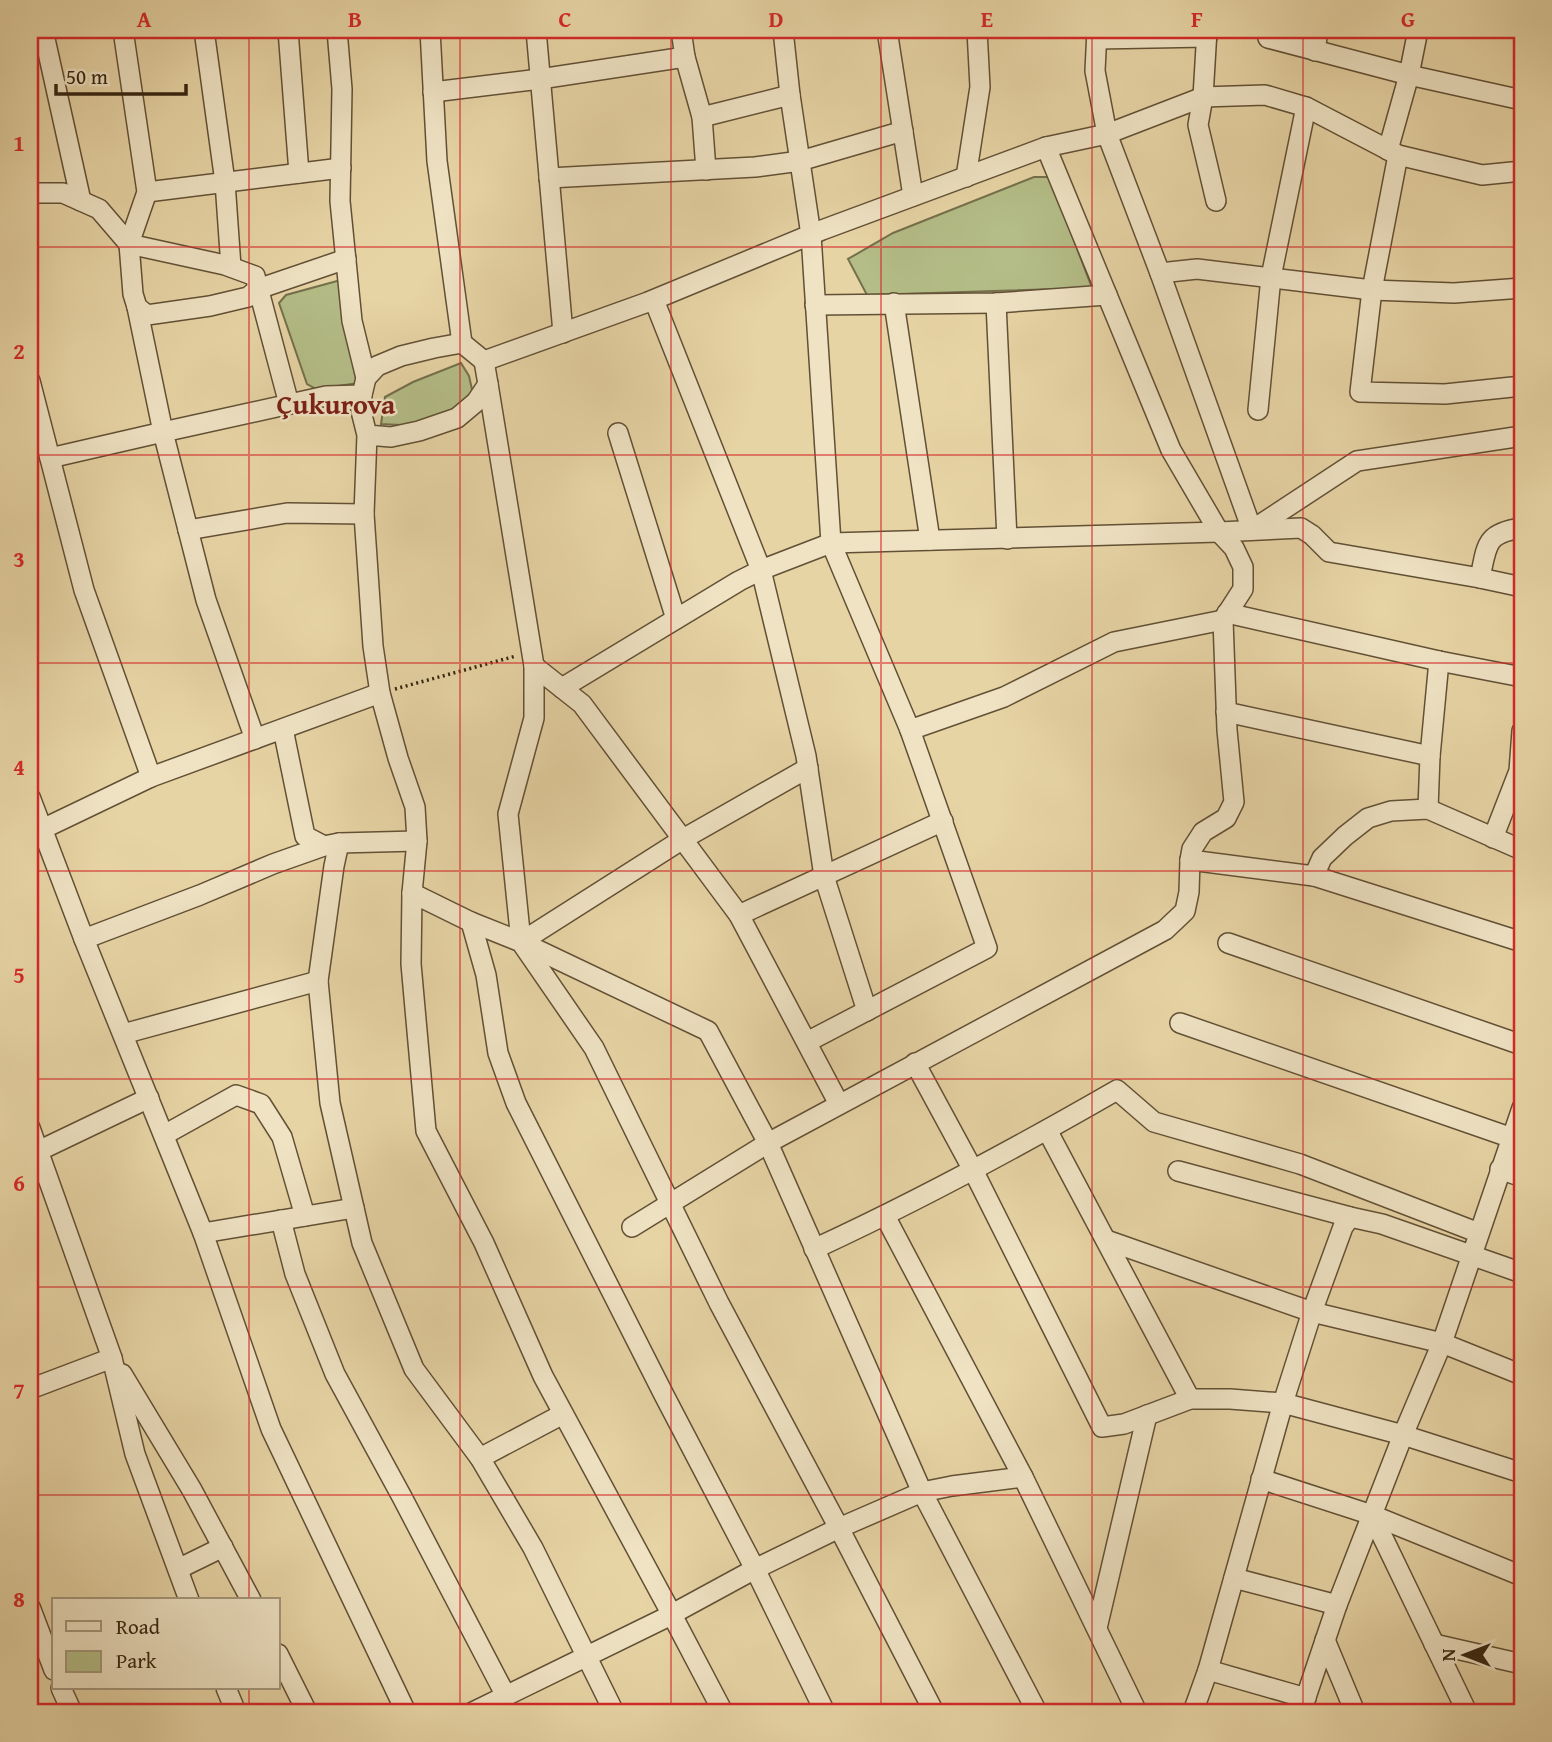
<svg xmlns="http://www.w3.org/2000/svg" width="1552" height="1742" font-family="'Gentium Book Plus',serif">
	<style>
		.green { fill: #b4bd87; stroke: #74704c; stroke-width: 2 }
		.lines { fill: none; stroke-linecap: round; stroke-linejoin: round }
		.minor-casing { stroke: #625035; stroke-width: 22 }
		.path { stroke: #352410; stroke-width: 3.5; stroke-dasharray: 2 3.5; stroke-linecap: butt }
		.minor { stroke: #efe3c4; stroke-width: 19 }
		.grid { fill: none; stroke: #d62828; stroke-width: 2; stroke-opacity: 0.55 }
		.labels { text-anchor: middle; stroke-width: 5; stroke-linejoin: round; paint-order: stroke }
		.district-label { font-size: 28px; font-weight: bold; fill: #7a1f14; stroke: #efe3c4 }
		.neatline { fill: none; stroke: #d62828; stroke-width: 2.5 }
		.grid-label { font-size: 23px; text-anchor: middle; font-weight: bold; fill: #d62828 }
	</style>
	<rect width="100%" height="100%" fill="#e7d4a5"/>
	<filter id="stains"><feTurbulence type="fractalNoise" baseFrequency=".00286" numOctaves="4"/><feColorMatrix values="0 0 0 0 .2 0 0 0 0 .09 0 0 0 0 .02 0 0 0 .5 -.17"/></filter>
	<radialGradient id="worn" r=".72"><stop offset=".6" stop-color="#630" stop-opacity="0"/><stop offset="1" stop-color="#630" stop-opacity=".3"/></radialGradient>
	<g class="green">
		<path d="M1034,177H1050L1092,288L867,295L848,259L893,233Z"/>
		<path d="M348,278L359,383L316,389L307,384L279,303L286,295Z"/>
		<path d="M461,363L469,376L473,394L461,405L421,426L381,424L385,397L413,382Z"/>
	</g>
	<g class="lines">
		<defs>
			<g id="minor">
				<path d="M43,30L81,201"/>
				<path d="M123,30L147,192L129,244L133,294L137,307L147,315L210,306L248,297L258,289L346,259"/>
				<path d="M204,30L225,182L231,267"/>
				<path d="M288,30L299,173"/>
				<path d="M337,30L342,89L340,201L352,321L366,378"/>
				<path d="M430,30L437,161L462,343"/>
				<path d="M536,30L563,333"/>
				<path d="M783,30L790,95L811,235L831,543L910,730L987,948L807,1042"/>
				<path d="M887,30L913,196"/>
				<path d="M1097,30L1095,71L1107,134L1160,273L1252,530L1357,461L1522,436"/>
				<path d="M1207,30L1203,97L1198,125L1216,201"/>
				<path d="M1268,38L1409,75L1522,100"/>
				<path d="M1097,39L1207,37"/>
				<path d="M1315,51L1318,30"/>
				<path d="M685,57L702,117L706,170"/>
				<path d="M433,92L540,79L685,57L681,30"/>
				<path d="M702,117L790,95"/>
				<path d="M1388,150L1409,75L1418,30"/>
				<path d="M1398,155L1372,290L1360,392L1445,394L1522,386"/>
				<path d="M966,177L980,87L977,30"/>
				<path d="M549,178L755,167L800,161L903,131"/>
				<path d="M147,192L341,168"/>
				<path d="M30,193H63L99,209L129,244L225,265L255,276L289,404"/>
				<path d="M1160,273L1197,269L1372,290L1454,293L1522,288"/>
				<path d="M654,300L761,570L806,756L824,876L867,1011"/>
				<path d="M894,303L930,540"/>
				<path d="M996,303L1007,539"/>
				<path d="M815,305L996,303L1107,295"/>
				<path d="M137,307L163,432L206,600L255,739"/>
				<path d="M484,361L648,302L822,230L1046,147L1107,134L1203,97L1265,95L1306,107L1398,155L1482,175L1522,171"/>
				<path d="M30,381L84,590L151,777"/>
				<path d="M488,384L534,666V718L508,814L521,942L683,839L808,768"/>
				<path d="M1258,410L1271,277L1306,107"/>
				<path d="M618,433L676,619"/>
				<path d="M367,435L391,437L419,431L457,418L476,402L488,384L484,361L462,343L434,348L401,356L377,366L366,378L362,395L361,411L367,435L364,514L373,646L380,693L398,758L415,807L417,841L412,893L411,964L426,1131L484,1243L543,1376L671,1613L723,1712"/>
				<path d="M50,458L163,432L326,396L362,395"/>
				<path d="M188,530L287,513L364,514"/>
				<path d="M1480,578C1487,545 1485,533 1522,528"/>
				<path d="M1227,613L1439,661L1522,677"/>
				<path d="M534,666L582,704L739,915L839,1104"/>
				<path d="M562,688L739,581L761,570L831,543L1219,532L1301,528L1312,535L1329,552L1480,578L1522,587"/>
				<path d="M1226,712L1430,756"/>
				<path d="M283,729L305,836L324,846"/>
				<path d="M910,730L1004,697L1114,642L1223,620"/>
				<path d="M30,797L84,939L203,1233L271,1429L406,1712"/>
				<path d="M1428,809L1430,756L1439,661"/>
				<path d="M30,835L151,777L380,693"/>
				<path d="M1493,838L1519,771L1522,731"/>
				<path d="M339,843L334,866L318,981L330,1103L362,1243L414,1369L480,1458L533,1548L614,1712"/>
				<path d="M1190,860L1314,876L1522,942"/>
				<path d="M1314,876L1322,858L1345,836L1368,818L1391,811L1428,809L1522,850"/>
				<path d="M412,893L471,922L486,975L498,1053L516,1103L664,1395L755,1569L825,1712"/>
				<path d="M739,915L943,821"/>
				<path d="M471,922L521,942L594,1048L719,1303L839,1528L934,1712"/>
				<path d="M84,939L200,895L273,864L324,846L339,843L417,841"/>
				<path d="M521,942L708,1031L768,1143L922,1492L1037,1712"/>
				<path d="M1228,943L1522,1045"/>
				<path d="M1180,1023L1512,1138"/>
				<path d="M123,1034L318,981"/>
				<path d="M915,1063L973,1170L1102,1427L1124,1424L1190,1399H1230L1283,1403L1403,1435L1522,1473"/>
				<path d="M30,1128L112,1358L135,1454L189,1600"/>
				<path d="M1047,1130L1190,1399"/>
				<path d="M164,1135L236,1095L261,1104L282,1137L305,1216"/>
				<path d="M30,1155L149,1098"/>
				<path d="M1500,1169L1522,1177"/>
				<path d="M1178,1171L1350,1217L1382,1224L1522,1273"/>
				<path d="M885,1216L1023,1477L1137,1712"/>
				<path d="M281,1220L295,1274L335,1374L402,1497L506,1696"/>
				<path d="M632,1227L768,1143L1165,930L1185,911L1189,892L1190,860L1192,849L1203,832L1226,818L1234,802L1227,730L1223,620L1243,589V567L1234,548L1219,532L1171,450L1046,147"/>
				<path d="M203,1233L354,1208"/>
				<path d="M1106,1240L1312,1312L1442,1343L1522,1375"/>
				<path d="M814,1249C918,1201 1018,1147 1117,1090L1154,1122L1300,1164L1479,1233"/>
				<path d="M122,1374L192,1490L251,1600"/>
				<path d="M30,1389L112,1358"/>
				<path d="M480,1458L563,1414"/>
				<path d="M1261,1479L1372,1515L1522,1576"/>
				<path d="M1372,1515L1467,1712"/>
				<path d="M178,1569L223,1547"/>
				<path d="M1234,1578L1337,1605"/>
				<path d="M30,1607L54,1670"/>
				<path d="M1097,1628L1147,1415"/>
				<path d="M1325,1640L1355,1712"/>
				<path d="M1434,1644L1522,1664"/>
				<path d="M278,1654L307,1712"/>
				<path d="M1208,1670L1306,1698"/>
				<path d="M61,1688L72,1712"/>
				<path d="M226,1688L236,1712"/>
				<path d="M473,1712L663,1619L755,1569L839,1528L922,1492L952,1486L1023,1477"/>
				<path d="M1193,1712L1208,1670L1283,1403L1312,1312L1343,1227L1350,1217"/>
				<path d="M1301,1712L1337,1605L1403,1435L1442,1343L1522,1108"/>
			</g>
		</defs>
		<use href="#minor" class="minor-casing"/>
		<path class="path" d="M395,689L516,656"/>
		<use href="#minor" class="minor"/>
	</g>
	<path class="grid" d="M249,30V1600M460,30V1712M671,30V1712M881,30V1712M1092,30V1712M1303,30V1712M30,247H1522M30,455H1522M30,663H1522M30,871H1522M30,1079H1522M30,1287H1522M30,1495H1522M249,1688V1712"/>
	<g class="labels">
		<g class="district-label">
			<text x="336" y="414">Çukurova</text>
		</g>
	</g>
	<rect width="1552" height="1742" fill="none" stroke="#e7d4a5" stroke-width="77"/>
	<rect x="52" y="1598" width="228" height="91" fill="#efe3c4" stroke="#a5977c" stroke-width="2"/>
	<rect x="66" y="1621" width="35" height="10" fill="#efe3c4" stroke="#a5977c" stroke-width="2"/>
	<text x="116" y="1634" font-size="21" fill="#352410">Road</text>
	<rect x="66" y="1651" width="35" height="21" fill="#b4bd87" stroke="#a5977c" stroke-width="2"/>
	<text x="116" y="1668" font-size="21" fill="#352410">Park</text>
	<g transform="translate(1465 1655) rotate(270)" stroke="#efe3c4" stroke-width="5" paint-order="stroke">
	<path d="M0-5L12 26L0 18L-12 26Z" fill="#352410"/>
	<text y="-10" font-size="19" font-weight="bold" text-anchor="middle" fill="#352410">N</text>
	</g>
	<path d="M56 84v10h130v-10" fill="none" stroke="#352410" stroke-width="3.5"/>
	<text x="66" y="84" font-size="21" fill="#352410" stroke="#efe3c4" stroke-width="5" paint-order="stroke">50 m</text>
	<rect x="38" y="38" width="1476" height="1666" class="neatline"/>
	<g class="grid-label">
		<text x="144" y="27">A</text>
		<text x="355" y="27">B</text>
		<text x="565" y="27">C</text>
		<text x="776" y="27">D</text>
		<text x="987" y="27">E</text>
		<text x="1197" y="27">F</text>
		<text x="1408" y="27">G</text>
		<text x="19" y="151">1</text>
		<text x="19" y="359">2</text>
		<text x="19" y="567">3</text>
		<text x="19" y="775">4</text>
		<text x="19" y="983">5</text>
		<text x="19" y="1191">6</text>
		<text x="19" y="1399">7</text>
		<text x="19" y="1607">8</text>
	</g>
	<rect width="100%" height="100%" filter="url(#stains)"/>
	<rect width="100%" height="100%" fill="url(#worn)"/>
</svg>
